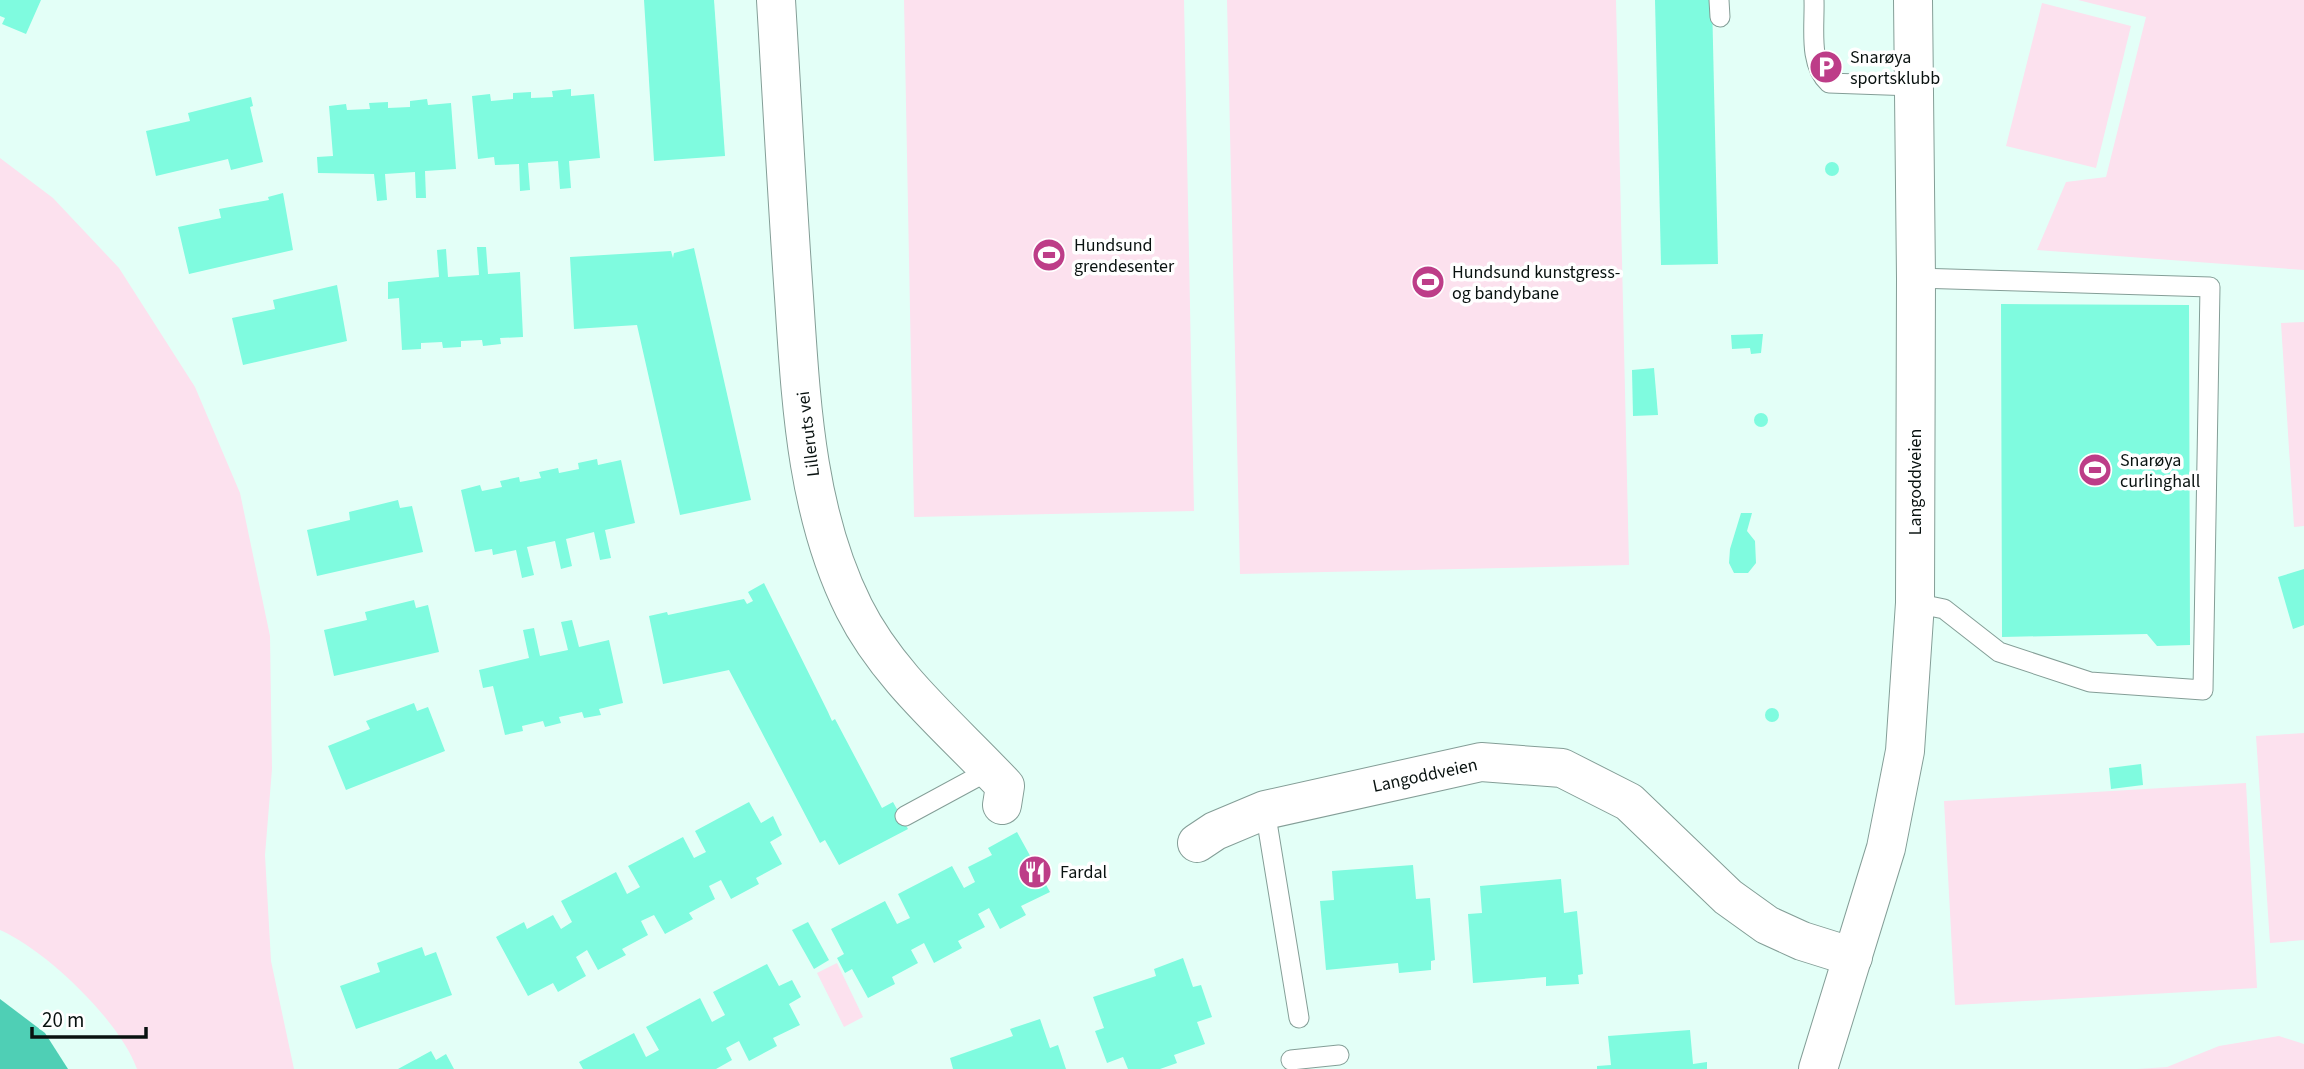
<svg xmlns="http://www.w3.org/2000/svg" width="2304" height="1069" font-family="'Source Sans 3',sans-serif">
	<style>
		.green { fill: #fce1ee }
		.water { fill: #4fcfb5 }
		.building { fill: #7ffbdf }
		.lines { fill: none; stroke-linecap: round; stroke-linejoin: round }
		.service-casing { stroke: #849e97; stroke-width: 21 }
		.minor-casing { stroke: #849e97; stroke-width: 40 }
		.service { stroke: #fff; stroke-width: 19 }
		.minor { stroke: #fff; stroke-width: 38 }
		.labels { text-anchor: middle; stroke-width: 7; stroke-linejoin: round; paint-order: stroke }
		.poi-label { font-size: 18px; fill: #091210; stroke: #fff; text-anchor: start }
		.street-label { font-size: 18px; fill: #091210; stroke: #fff }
	</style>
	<rect width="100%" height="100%" fill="#e3fff7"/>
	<g class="green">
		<path d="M904,0H1184L1194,511L914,517Z"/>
		<path d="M1227,0H1616L1629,565L1240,574Z"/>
		<path d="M2078,0H2304V270L2037,250L2066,182L2106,177L2146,17Z"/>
		<path d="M2042,3L2131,26L2096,168L2006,146Z"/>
		<path d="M0,158L53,198L119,268L195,387L240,493L270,636L272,769L265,855L271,961L294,1069H137C120,1021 46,950 0,930Z"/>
		<path d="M2304,322V526L2294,527L2281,323Z"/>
		<path d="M2304,733V940L2270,943L2256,736Z"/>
		<path d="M2246,783L2257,988L1955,1005L1944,801Z"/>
		<path d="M837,963L863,1017L844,1027L817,973Z"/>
		<path d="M2279,1036L2304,1044V1069H2137L2167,1067L2219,1046Z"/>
	</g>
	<path class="water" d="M0,999L45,1033L68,1069H0Z"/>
	<g class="building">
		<path d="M0,0H41L26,34L2,24L5,18L0,16Z"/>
		<path d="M644,0H714L725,156L654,161Z"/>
		<path d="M1655,0H1712L1718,264L1661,265Z"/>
		<path d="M571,89V96L594,94L600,158L569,161L571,188L560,189L558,161L528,163L530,190L520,191L519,164L495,165L494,157L478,159L472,96L490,94L491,101L513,99V93L531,92V98L553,97L552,91Z"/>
		<path d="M251,97L253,106L250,107L263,162L231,170L228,159L156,176L146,131L190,121L188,113Z"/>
		<path d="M427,99L428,105L451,103L456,169L425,171L426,198H416L415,172L385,174L387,200L377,201L374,174L318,173L317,157L333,156L329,106L346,104L347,110L370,109L369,103L388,102V108L410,107V101Z"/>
		<circle cx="1832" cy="169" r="7"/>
		<path d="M283,193L293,250L189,274L178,227L221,218L219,209L269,200L268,197Z"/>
		<path d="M477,247H486L488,274L520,272L523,337L500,338L501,344L483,346L482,340L461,341V347L443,348L442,342L421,343V349L402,350L399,298L388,299V282L439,277L437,250L446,249L448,277L479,275Z"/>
		<path d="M694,248L751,500L680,515L637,325L574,329L570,257L671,251L673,258L674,253Z"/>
		<path d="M337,285L347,341L243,365L232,318L275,309L273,300Z"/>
		<path d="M2001,304L2189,305L2190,645L2157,646L2147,634L2002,637Z"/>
		<path d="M1763,334L1761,353L1751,354L1750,348L1732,349L1731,335Z"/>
		<path d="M1654,368L1658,415L1633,416L1632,370Z"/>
		<circle cx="1761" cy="420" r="7"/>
		<path d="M597,459L598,465L621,460L635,523L605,530L611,558L600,560L594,532L566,539L572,566L561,569L555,541L527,547L534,575L522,578L516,550L493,555L492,549L475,552L461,490L480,485L482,491L502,487L500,481L519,477L520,482L541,478L539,472L558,468L559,473L579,469L578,463Z"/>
		<path d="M398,500L400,508L412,506L423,552L317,576L307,530L350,520L349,512Z"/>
		<path d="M1741,513H1752L1747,531L1755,541L1756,563L1748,573H1734L1729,563L1730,549Z"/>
		<path d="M2304,569V625L2293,629L2278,577Z"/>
		<path d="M764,583L828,712L832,721L835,719L882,808L893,802L908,829L839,865L825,840L820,843L729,670L663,684L649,616L667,612L668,615L744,599L747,604L753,601L748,592Z"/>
		<path d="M414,600L416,608L428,605L439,652L334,676L324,630L367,620L365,612Z"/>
		<path d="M572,620L579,647L609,640L623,703L599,709L601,715L584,718L582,712L559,717L561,723L545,727L543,721L522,726L523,731L505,735L493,686L483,688L479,670L529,658L523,630L534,628L540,656L568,650L561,622Z"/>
		<path d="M414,703L417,711L428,707L445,751L346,790L328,746L370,729L366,721Z"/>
		<circle cx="1772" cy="715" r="7"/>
		<path d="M2141,764L2143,785L2111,789L2109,768Z"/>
		<path d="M749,802L761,823L773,816L782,835L770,842L782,864L756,878L759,884L731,899L721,880L709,886L715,899L689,913L693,919L665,934L654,915L641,921L648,935L622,949L626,955L598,970L587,950L576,957L586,976L558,992L553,983L528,996L496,937L524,922L527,929L553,915L561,929L572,922L561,901L616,872L627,894L640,887L628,866L683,837L694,858L706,852L695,831Z"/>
		<path d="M1017,832L1050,892L1021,906L1026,915L1000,929L989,908L978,914L985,927L958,941L962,948L934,963L924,943L911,950L918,963L892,977L895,984L868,998L852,969L845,973L837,958L844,954L831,929L885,901L897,924L910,918L898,894L952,866L964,888L975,882L968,867L992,855L988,848Z"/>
		<path d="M1413,865L1416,899L1430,898L1435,960L1431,961V970L1399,973L1398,963L1326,970L1320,901L1334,900L1332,871Z"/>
		<path d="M1561,879L1564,913L1577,911L1583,974L1578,975L1579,984L1546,986V977L1473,983L1468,914L1482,913L1480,886Z"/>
		<path d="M808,922L829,960L814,969L792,930Z"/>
		<path d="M422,947L425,956L436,952L452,995L356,1029L340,986L380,972L377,963Z"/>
		<path d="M1183,958L1193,987L1201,985L1212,1017L1197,1022L1205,1044L1174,1055L1177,1063L1160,1069H1128L1123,1057L1107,1063L1095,1031L1104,1028L1093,997L1156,976L1154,969Z"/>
		<path d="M767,964L779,986L792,980L801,997L789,1004L800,1025L773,1038L777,1046L749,1061L739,1041L726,1048L732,1060L716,1069H583L579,1062L634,1033L646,1057L659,1050L646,1027L700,998L712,1022L725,1015L713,992Z"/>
		<path d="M1040,1019L1050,1048L1058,1045L1066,1069H953L950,1058L1013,1036L1010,1029Z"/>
		<path d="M1690,1030L1693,1064L1707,1062V1069H1597V1066L1611,1065L1608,1036Z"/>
		<path d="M431,1051L436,1060L446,1054L454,1069H398Z"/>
	</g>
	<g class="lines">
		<defs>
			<g id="service">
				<path d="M1719,0L1720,17"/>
				<path d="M1814,0C1815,26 1808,64 1829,83L1913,86"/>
				<path d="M1915,603L1944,609L1999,652L2090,682L2203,690L2210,287L1916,278"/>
				<path d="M1265,810L1299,1018"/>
				<path d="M905,816L990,770"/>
				<path d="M1291,1060L1339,1055"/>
			</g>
			<g id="minor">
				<path d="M776,0C782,99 787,198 794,297C801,402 806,512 854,608C889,678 952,729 1005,786L1002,805"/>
				<path d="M1197,843L1215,831L1265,810L1481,762L1562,768L1629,802L1728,897L1767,925L1802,941L1853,957"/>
				<path d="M1818,1069L1886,848L1905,751L1915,603L1916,278L1913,0"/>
			</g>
		</defs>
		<use href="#service" class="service-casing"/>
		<use href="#minor" class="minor-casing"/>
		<use href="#service" class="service"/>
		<use href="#minor" class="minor"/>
	</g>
	<defs>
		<symbol id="parking-disc" viewBox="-11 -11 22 22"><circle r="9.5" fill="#bd3d88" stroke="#fff"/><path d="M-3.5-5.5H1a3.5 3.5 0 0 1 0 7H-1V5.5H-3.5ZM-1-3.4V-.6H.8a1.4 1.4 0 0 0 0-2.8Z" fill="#fff"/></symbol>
		<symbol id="stadium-disc" viewBox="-11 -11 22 22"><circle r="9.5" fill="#bd3d88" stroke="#fff"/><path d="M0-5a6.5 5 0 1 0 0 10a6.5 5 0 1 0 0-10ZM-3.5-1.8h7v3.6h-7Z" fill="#fff"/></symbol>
		<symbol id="restaurant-disc" viewBox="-11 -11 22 22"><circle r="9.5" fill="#bd3d88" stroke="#fff"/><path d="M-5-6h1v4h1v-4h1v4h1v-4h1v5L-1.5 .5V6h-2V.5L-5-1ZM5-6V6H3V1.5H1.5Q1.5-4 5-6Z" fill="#fff"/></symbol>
	</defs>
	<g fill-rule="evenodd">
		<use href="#parking-disc" x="1807" y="48" width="38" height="38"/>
		<use href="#stadium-disc" x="1030" y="236" width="38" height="38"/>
		<use href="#stadium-disc" x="1409" y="263" width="38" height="38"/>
		<use href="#stadium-disc" x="2076" y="451" width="38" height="38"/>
		<use href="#restaurant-disc" x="1016" y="853" width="38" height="38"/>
	</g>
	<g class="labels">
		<g class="poi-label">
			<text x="1850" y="63">Snarøya<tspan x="1850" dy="21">sportsklubb</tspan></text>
			<text x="1074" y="251">Hundsund<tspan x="1074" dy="21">grendesenter</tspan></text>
			<text x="1452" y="278">Hundsund kunstgress-<tspan x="1452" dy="21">og bandybane</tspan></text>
			<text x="2120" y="466">Snarøya<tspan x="2120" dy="21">curlinghall</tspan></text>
			<text x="1060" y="878">Fardal</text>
		</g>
		<g class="street-label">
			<text transform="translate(808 434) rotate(-97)" y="6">Lilleruts vei</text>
			<text transform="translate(1915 482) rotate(-90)" y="6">Langoddveien</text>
			<text transform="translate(1425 775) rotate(-12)" y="6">Langoddveien</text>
		</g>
	</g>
	<path d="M32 1027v10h114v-10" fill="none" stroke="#091210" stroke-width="3.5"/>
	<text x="42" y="1027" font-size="21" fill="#091210" stroke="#ffffff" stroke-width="5" paint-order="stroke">20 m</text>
</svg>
